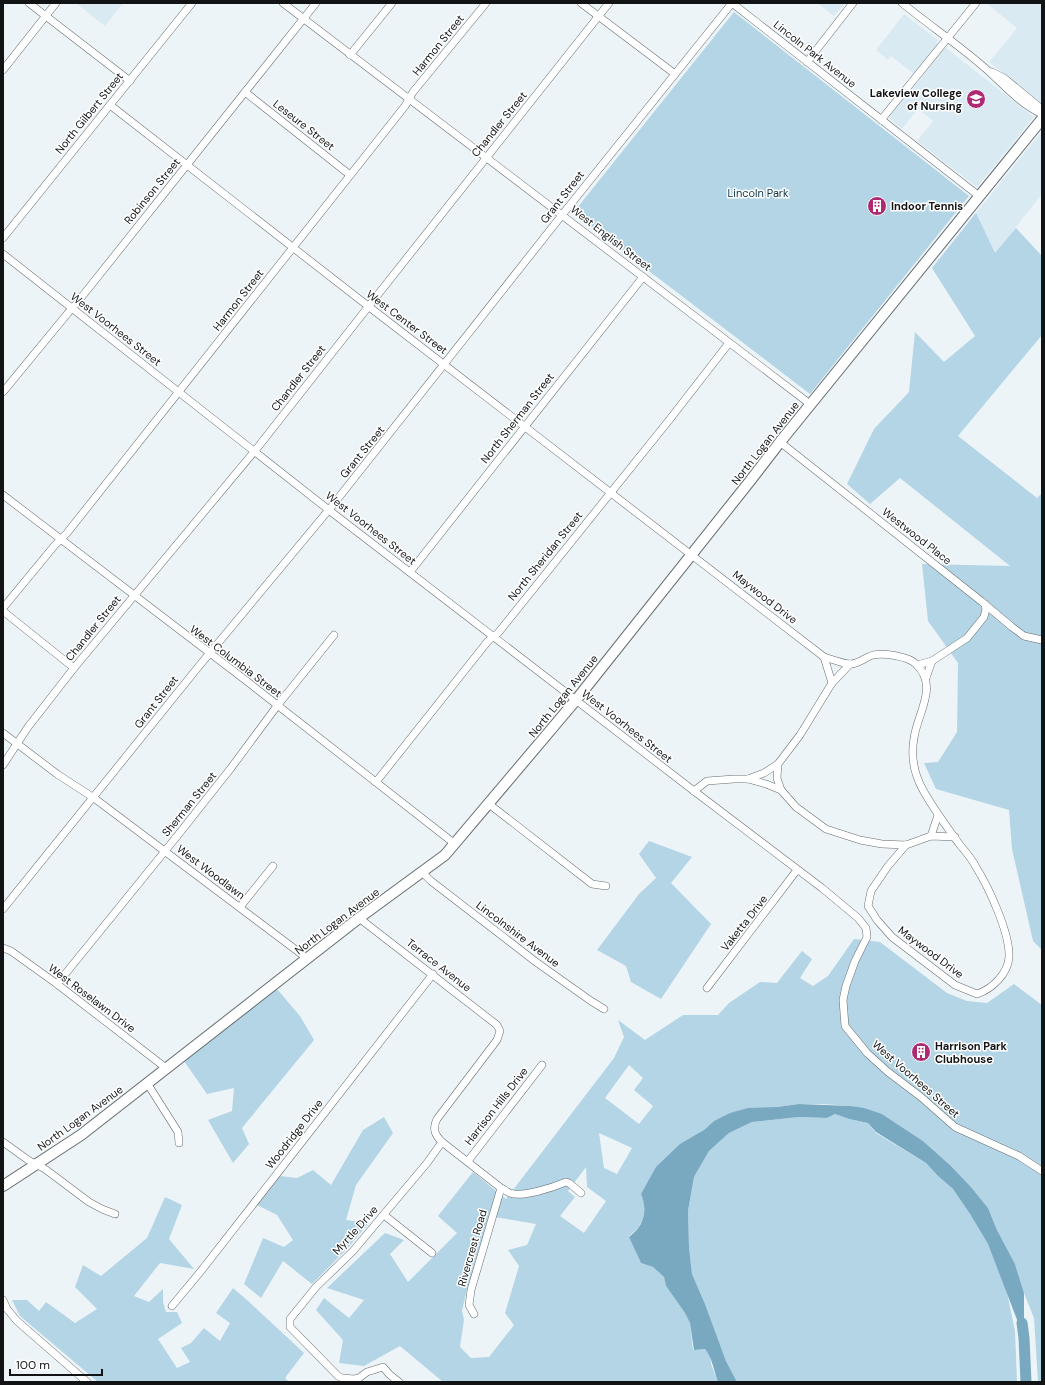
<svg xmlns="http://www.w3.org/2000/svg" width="1045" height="1385" font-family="'DM Sans',sans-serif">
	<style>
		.built { fill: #daeaf2 }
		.green { fill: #b4d5e6; fill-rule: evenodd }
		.water { fill: #79a9c1 }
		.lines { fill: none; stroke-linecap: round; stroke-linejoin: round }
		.river { stroke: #79a9c1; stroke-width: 11 }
		.street-casing { stroke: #656c6f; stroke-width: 8 }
		.secondary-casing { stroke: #656c6f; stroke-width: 12 }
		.street { stroke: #fff; stroke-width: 7 }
		.secondary { stroke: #fff; stroke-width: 10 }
		.labels { text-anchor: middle; stroke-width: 3; stroke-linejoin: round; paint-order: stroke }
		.street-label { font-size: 11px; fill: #111314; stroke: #fff }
		.poi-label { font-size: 11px; font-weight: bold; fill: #111314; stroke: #fff; text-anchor: start }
		.park-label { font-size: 11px; fill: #083345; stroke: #fff }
	</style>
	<rect width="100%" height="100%" fill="#edf4f8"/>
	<g class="built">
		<path d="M76,3H123L105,26Z"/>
		<path d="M817,3H845L834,16Z"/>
		<path d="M986,3H1042V104L989,62L1017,28Z"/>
		<path d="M904,14L938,40L936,47L914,74L891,56L888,60L876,50Z"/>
		<path d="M945,47L1034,117L977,187L917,141L933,121L918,109L902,129L889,118L892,112L918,82Z"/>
		<path d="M1042,131V194L995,254L964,228Z"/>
	</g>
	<g class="green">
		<path d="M734,12L969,196L810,394L573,213Z"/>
		<path d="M976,213L995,253L1016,228L1042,256V335L958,436L1037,498L1042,493V950L1033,941L1012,849L1009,810L936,789L924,763L938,762L957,732L958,663L928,621L922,564L1010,566L900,478L870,504L847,484L874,429L909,392L915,332L944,362L975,336L932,268Z"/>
		<path d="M649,841L692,857L671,883L711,924L661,999L631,982L626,966L597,950L639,894L656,878L639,854Z"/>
		<path d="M854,939L880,942L947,993L967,1001L987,1003L1014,984L1042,1005V1382H1038L1034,1318L1024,1293L1015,1264L997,1230L988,1208L971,1187L951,1166L923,1141L882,1114L851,1106L822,1104H799L777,1107L714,1121L704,1130L641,1194C648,1210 644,1226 629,1236L641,1263L653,1267L664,1277L666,1286L685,1313L690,1323L693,1350L705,1349L710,1354L711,1364L718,1382H443L400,1346L364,1366L339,1363L343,1340L316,1310L324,1298L349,1318L364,1300L327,1288L385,1233L404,1240L390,1254L408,1282L457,1233L438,1216L473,1172L506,1199L614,1058L624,1037L618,1020L645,1040L683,1015H718L729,1003L760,982L777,983L802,951L812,959L800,978L813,986L828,976ZM629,1065L643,1078L634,1090L653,1106L639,1124L605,1098ZM599,1133L632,1148L617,1174L604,1168ZM586,1167L587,1187L606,1201L584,1233L560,1216L575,1197L568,1191ZM489,1216L536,1224L527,1245L508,1250L519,1266L505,1313L514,1325L489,1357L471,1358L460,1347L464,1320L462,1311L466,1293Z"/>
		<path d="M277,989L300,1016L314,1040L242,1128L249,1144L233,1163L208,1120L232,1111L234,1088L207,1094L184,1061Z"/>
		<path d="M835,1114L849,1119L868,1123L876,1133L926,1163L938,1176L953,1189L970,1214L988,1244L1006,1288L1015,1331L1017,1382H737L726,1361L705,1304L692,1274L689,1247L688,1211L694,1177L709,1151L729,1133L752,1122L799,1117L827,1118Z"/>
		<path d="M384,1117L393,1133L356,1185L346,1220L369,1223L347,1249L312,1284L283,1261L261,1298L244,1284L263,1238L284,1247L293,1240L277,1215L257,1205L280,1176L297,1178L313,1170L331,1185L363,1130Z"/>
		<path d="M165,1197L182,1205L169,1239L194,1269L160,1263L134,1296L149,1302L163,1289V1302L166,1312H177L182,1323L158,1339L177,1368L190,1362L181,1348L191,1343L204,1328L220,1341L230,1323L216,1313L233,1288L248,1301L304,1353L285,1378L289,1382H98L20,1316L12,1300H27L39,1311L46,1302L75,1323L97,1309L75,1287L83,1265L101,1276L147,1238Z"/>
	</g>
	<path class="water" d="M799,1104L851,1106L864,1108L882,1114L923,1141L951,1166L971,1187L988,1208L997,1230L1015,1264L1024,1293V1338L988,1244L970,1214L953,1189L938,1176L926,1163L876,1132L868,1123L849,1119L835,1114L827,1118L799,1117L752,1122L729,1133L709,1151L694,1177L688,1211L689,1247L692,1274L705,1304L726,1361L737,1382H718C714,1371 712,1357 705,1349L694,1350L690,1323L685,1313L666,1286L664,1277L653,1267L641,1263L629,1237C644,1226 648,1211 641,1194L656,1167L680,1144L704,1130L714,1121L730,1113L748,1108L777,1107Z"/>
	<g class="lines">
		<path class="river" d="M1022,1323L1024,1338L1026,1382"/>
		<defs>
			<g id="street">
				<path d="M29,3L130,81"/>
				<path d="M283,3L810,404"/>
				<path d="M581,3L675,74"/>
				<path d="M732,3L979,196"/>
				<path d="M902,3C929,25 959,45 985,68C1003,84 1020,104 1042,114"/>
				<path d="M350,55L392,3"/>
				<path d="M807,62L853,3"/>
				<path d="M3,70L56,3"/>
				<path d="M992,72L1004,78L1038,106L1042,112"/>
				<path d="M245,92L350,175"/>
				<path d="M110,105L368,306L824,657C831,659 844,664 851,664C858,664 866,657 873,655C884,653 908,656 916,664C939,687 918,711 914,738C911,755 914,774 923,790C934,810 947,827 960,845C966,852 972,859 976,867C989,888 1010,933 1009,957C1008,974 992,989 977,994L955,985L892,937L877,920L868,906L871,891L888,866L906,845"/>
				<path d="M881,120L976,3"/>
				<path d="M3,238L192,3"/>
				<path d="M3,254L334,514L694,791L822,888L858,918L866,928L867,937L855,961L846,986L843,1000L845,1026L867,1053L888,1072L921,1097L955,1127L1019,1156L1042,1171"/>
				<path d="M3,392L68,313L76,304L316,3"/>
				<path d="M780,442L981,601L1012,627L1024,636L1042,640"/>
				<path d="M3,495L244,679L455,844"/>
				<path d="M410,572L643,277"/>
				<path d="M3,608L55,545L67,533L405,106L413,92L486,3"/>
				<path d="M3,611L74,668"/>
				<path d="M917,665L932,661L967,638L984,617L986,609L985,604"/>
				<path d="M926,678L932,661"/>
				<path d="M832,683L850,664"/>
				<path d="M3,733L57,774L94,798L308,959"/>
				<path d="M3,765L28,727L74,668L258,447L372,302L609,3"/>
				<path d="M748,779L764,773L778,764"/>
				<path d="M376,782L488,641L498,633L670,419L729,343"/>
				<path d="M781,790L777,778L778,764L800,735L832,683L824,657"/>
				<path d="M694,791L707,781L734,779H748L766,784L781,790L796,807L826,829L860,840L882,844L906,845L931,836L955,837"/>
				<path d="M489,804L592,884L606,886"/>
				<path d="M931,836L938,815"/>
				<path d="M422,872L431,881L536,962L591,1001L604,1009"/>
				<path d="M240,907L273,866"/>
				<path d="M3,909L199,666L332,506L562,215L732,3"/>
				<path d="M359,918L497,1025L500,1031L497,1040L437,1119C432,1129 435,1135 442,1142L427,1163L353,1251L316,1287L290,1319V1327L338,1376L342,1378L354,1379L359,1378L367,1372L383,1367L390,1375L399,1382"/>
				<path d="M3,948L11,951L57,984L166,1068"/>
				<path d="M57,984L178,835L231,768L277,706L334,635"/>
				<path d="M707,988L797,870"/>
				<path d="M147,1083L178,1132L179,1143"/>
				<path d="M3,1142L28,1160L45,1169L89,1202L102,1209L115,1214"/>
				<path d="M442,1142L501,1188L471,1290L469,1305L474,1314"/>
				<path d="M468,1161L542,1065"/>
				<path d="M501,1188C504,1189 507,1192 510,1193C522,1198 554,1187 566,1182L569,1183L581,1193"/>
				<path d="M384,1215L432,1253"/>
				<path d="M3,1300L7,1309L17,1321L87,1382"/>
				<path d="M172,1306L201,1271L433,974"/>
			</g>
			<path id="secondary" d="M3,1186L81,1135L359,918L445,855L576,700L750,481L780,442L1042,119"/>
		</defs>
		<use href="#street" class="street-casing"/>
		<use href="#secondary" class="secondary-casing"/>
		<use href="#street" class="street"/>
		<use href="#secondary" class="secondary"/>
	</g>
	<defs>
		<symbol id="university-disc" viewBox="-11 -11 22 22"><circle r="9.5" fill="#ad2a73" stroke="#fff"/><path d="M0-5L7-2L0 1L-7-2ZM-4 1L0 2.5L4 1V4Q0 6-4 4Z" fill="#fff"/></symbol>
		<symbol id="building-disc" viewBox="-11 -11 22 22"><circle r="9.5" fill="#ad2a73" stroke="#fff"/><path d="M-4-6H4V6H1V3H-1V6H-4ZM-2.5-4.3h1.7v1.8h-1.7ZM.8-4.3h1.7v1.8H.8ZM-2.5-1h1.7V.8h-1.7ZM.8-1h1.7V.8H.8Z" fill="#fff"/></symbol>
	</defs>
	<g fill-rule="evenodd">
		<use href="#university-disc" x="965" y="88" width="22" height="22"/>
		<use href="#building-disc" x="866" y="195" width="22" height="22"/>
		<use href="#building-disc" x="910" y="1041" width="22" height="22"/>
	</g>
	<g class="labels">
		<g class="street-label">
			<text transform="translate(438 45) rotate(-51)" y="4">Harmon Street</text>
			<text transform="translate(815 54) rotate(38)" y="4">Lincoln Park Avenue</text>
			<text transform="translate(89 113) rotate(-51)" y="4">North Gilbert Street</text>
			<text transform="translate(499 124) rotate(-51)" y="4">Chandler Street</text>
			<text transform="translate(304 125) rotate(38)" y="4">Leseure Street</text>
			<text transform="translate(152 191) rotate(-51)" y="4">Robinson Street</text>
			<text transform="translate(562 197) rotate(-52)" y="4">Grant Street</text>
			<text transform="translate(611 238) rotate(38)" y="4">West English Street</text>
			<text transform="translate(238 300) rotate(-52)" y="4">Harmon Street</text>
			<text transform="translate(407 322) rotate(37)" y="4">West Center Street</text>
			<text transform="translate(116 329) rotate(38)" y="4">West Voorhees Street</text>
			<text transform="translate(298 378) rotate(-52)" y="4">Chandler Street</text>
			<text transform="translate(517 418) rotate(-52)" y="4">North Sherman Street</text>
			<text transform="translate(765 443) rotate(-52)" y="4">North Logan Avenue</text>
			<text transform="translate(362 452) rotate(-51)" y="4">Grant Street</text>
			<text transform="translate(371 528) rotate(38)" y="4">West Voorhees Street</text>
			<text transform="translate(917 536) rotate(38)" y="4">Westwood Place</text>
			<text transform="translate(545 556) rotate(-51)" y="4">North Sheridan Street</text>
			<text transform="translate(765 597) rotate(38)" y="4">Maywood Drive</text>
			<text transform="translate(93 628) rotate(-51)" y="4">Chandler Street</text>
			<text transform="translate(236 661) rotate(37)" y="4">West Columbia Street</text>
			<text transform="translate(563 696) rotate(-51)" y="4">North Logan Avenue</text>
			<text transform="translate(156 702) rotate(-52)" y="4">Grant Street</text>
			<text transform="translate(627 726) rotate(38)" y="4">West Voorhees Street</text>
			<text transform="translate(189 804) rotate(-51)" y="4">Sherman Street</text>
			<text transform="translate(211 872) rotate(37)" y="4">West Woodlawn</text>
			<text transform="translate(337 921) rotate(-37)" y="4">North Logan Avenue</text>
			<text transform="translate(744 923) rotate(-52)" y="4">Vaketta Drive</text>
			<text transform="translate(518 934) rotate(37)" y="4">Lincolnshire Avenue</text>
			<text transform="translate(931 952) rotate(37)" y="4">Maywood Drive</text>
			<text transform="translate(439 965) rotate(38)" y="4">Terrace Avenue</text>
			<text transform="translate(92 998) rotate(37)" y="4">West Roselawn Drive</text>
			<text transform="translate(916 1079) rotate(41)" y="4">West Voorhees Street</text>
			<text transform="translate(496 1106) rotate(-52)" y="4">Harrison Hills Drive</text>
			<text transform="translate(80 1118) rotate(-36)" y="4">North Logan Avenue</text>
			<text transform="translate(294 1134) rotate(-52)" y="4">Woodridge Drive</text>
			<text transform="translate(355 1230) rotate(-48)" y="4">Myrtle Drive</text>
			<text transform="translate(472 1248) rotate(-74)" y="4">Rivercrest Road</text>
		</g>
		<g class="poi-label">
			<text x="962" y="97" text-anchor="end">Lakeview College<tspan x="962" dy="13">of Nursing</tspan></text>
			<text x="891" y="210">Indoor Tennis</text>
			<text x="935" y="1050">Harrison Park<tspan x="935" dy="13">Clubhouse</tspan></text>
		</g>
		<g class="park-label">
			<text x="758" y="197">Lincoln Park</text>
		</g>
	</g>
	<rect width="1045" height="1385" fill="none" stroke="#111314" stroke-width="8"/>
	<path d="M10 1369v6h92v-6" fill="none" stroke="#111314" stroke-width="2"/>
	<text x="16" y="1369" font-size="12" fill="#111314" stroke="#ffffff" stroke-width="3" paint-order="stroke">100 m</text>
</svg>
